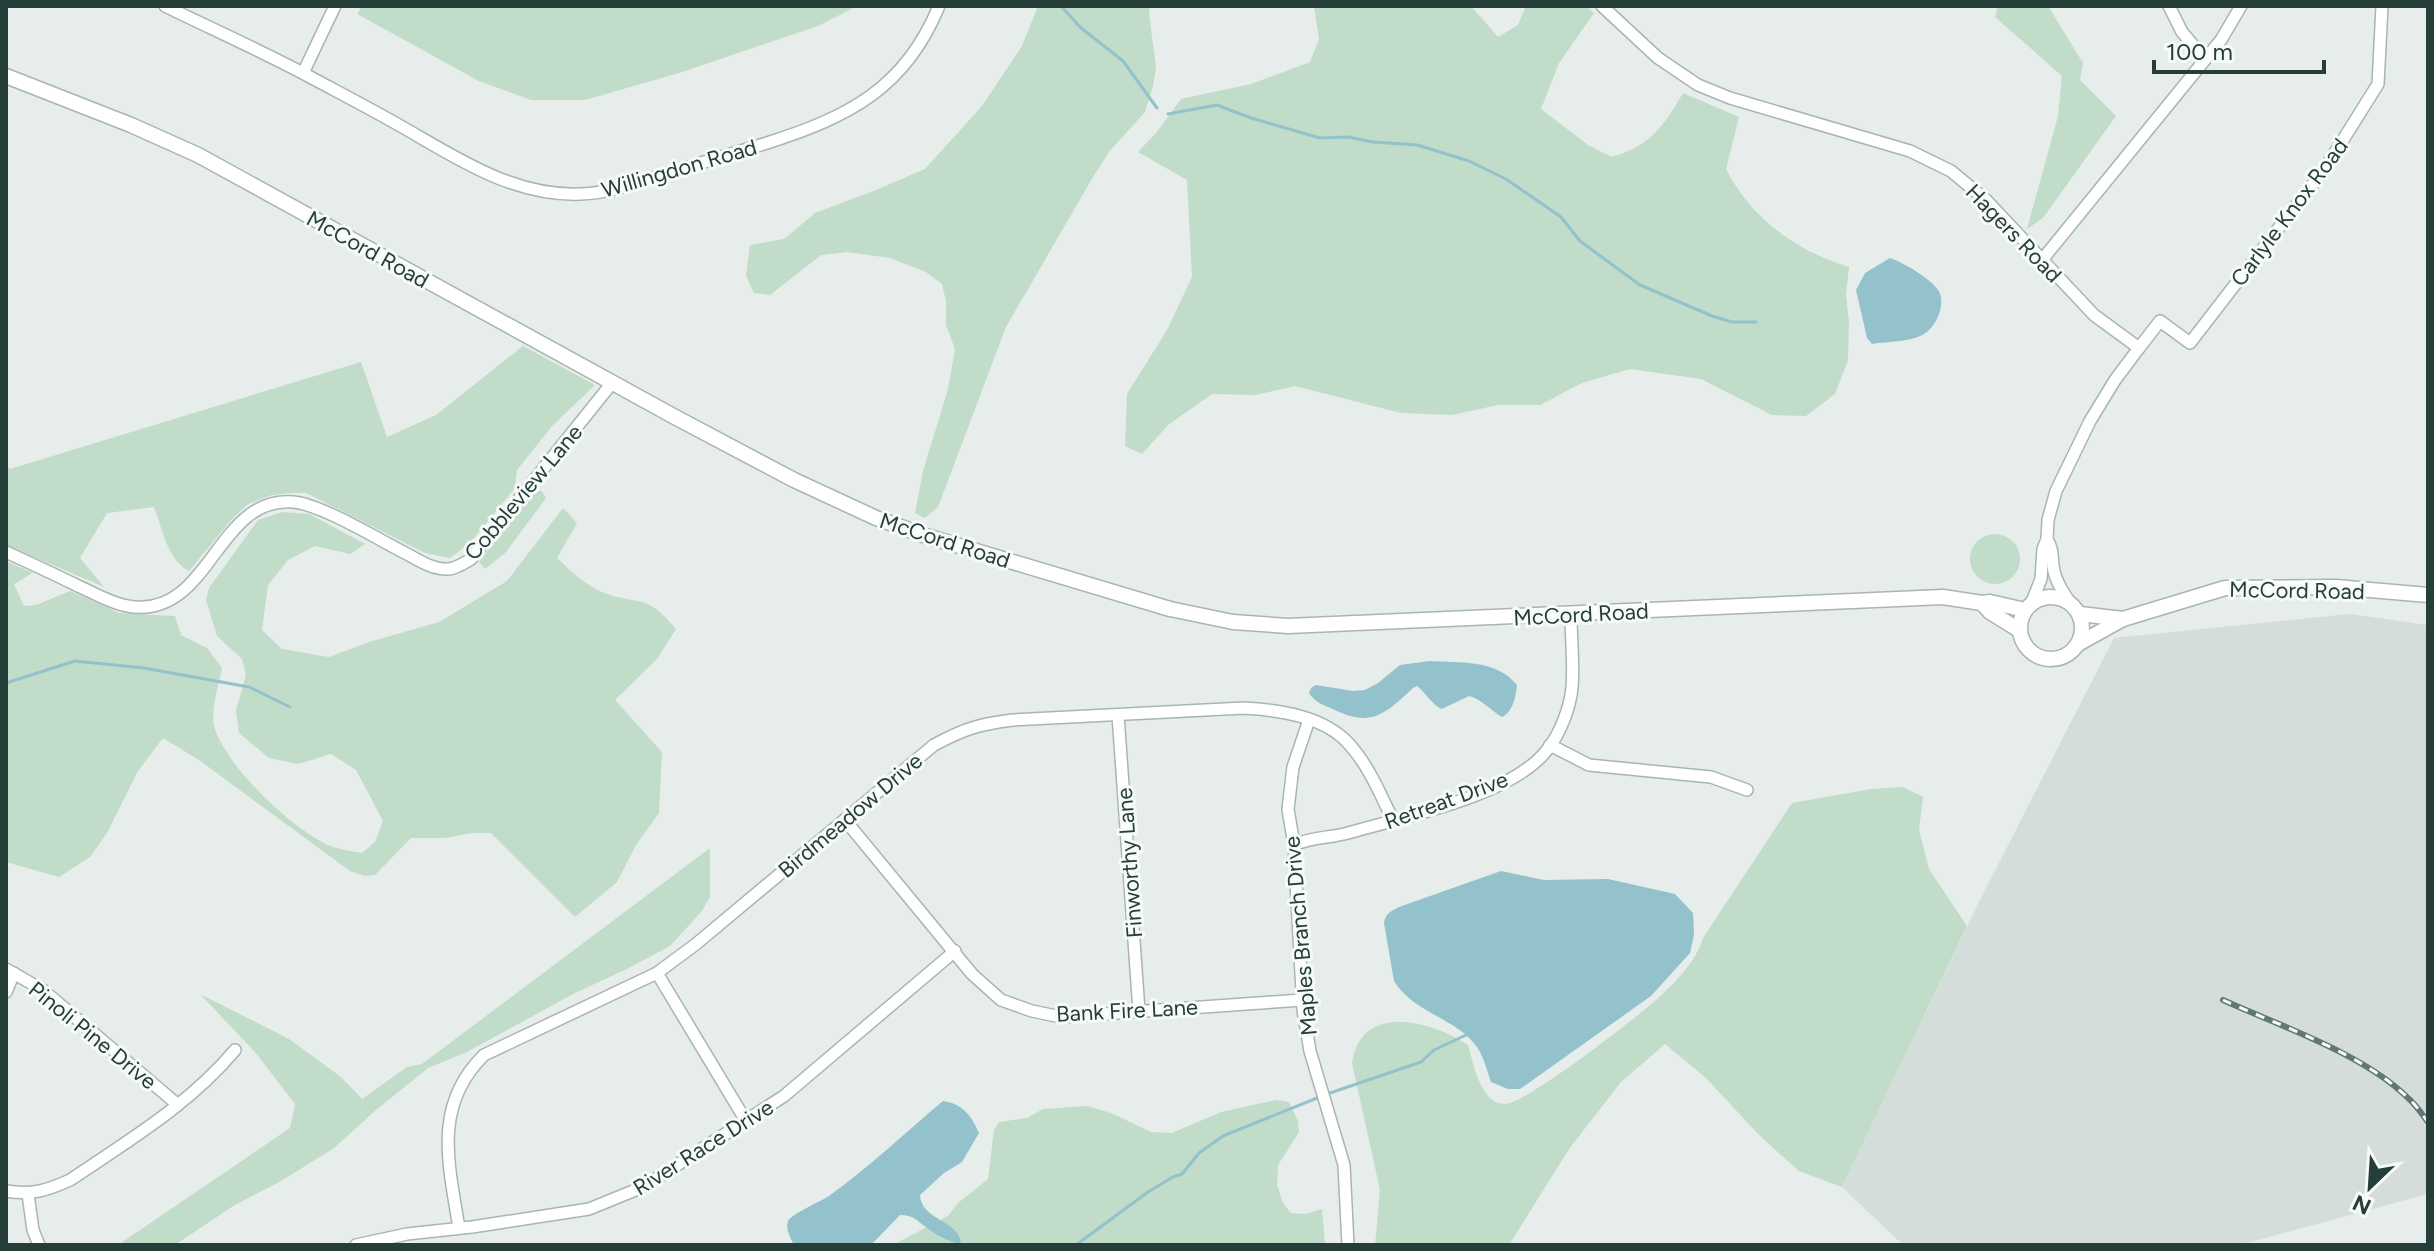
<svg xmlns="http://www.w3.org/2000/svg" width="2434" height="1251" font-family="Figtree,sans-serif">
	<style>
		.built { fill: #d4ddd9 }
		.green { fill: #c1dcc9 }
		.water { fill: #93c2cd }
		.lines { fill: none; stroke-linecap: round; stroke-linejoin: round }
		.stream { stroke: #93c2cd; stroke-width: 3 }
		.minor-casing { stroke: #a9b5b1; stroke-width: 14 }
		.tertiary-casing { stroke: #a9b5b1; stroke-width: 17 }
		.minor { stroke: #fff; stroke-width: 11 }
		.tertiary { stroke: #fff; stroke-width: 14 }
		.rail-casing { stroke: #617974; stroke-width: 6 }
		.rail { stroke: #f6faf8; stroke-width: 3; stroke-dasharray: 9; stroke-linecap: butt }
		.labels { text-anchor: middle; stroke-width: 6; stroke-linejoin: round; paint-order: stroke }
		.street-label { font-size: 22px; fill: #263e39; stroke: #f6faf8 }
	</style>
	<rect width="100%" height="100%" fill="#e6edea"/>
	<path class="built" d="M2349,614L2428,625V1194L2239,1245H1903L1842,1187L1979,902L2114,638Z"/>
	<g class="green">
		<path d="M362,6H857L818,26L679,73L585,100H531L479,81L357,14Z"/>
		<path d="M1038,6H1150L1149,14L1156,67L1153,86L1145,112L1109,152L1093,177L1006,327L938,507L925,518L915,513L923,471L948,389L955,349L946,325V301L942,284L926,272L890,258L847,252L821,255L770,295L754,293L746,276L750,245L784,239L815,213L876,190L925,169L982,106L1022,46Z"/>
		<path d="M1314,6H1471L1498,37L1518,25L1526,6H1586L1594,13L1559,63L1541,109L1588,145L1612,157C1650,146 1664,126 1683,93L1739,117L1726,169C1751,218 1796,251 1849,267L1846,295L1849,322L1848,360L1835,394L1806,416L1772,415L1701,379L1630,369L1582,383L1540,405H1498L1452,415L1401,413L1295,386L1255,395L1212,394L1168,425L1142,454L1125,446L1127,394L1167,330L1192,277L1187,180L1138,152L1157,132L1181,99L1251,84L1310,62L1319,39Z"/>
		<path d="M1998,6H2048L2083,63L2080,80L2116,116L2043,218L2027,229L2058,116L2062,76L1995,17Z"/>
		<path d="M523,346L595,385L553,425L517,470L515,488L470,543L450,558L425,553L306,493H290L272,495L248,504L232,519L189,571C168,561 162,528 154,507L107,513L80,558L104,587L6,545V465L10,469L361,362L387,437L436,415Z"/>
		<path d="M534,491H542L546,498L506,552L485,569L479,562Z"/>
		<path d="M563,508L577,523L557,558C573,573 588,588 610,595C646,605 648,596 676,629L657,659L615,700L662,752L659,813L636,845L617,882L575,917L491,833H472L445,838H411L375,875L365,876L350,871L199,760L163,738L138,771L107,833L90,857L59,877L6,862V561L33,573L14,584L24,606L36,605L70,591L119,613L175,616L181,635L207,648L222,668C219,684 209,714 215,729C228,768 289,826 326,844C336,849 350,851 362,853L375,842L383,821L356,770L331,754L298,764L269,758L239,733L236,710L246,675L242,659L217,636L206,600L209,588L258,520L283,512L309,514L365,544L350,554L315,546L288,560L268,585L262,630L282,649L329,657L366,643L439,622L507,581Z"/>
		<circle cx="1995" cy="559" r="25"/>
		<path d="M1903,787L1923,797L1919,830L1929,869L1967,926L1842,1187L1799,1171L1760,1136L1706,1078L1665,1044L1621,1082L1569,1149L1509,1245H1375L1380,1190L1352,1063C1361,1001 1432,1021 1468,1045C1473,1062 1480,1103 1504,1104C1525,1105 1634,1019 1655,1001C1674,984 1696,962 1703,938L1792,803L1871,789Z"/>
		<path d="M710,848V897L702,911L670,946L627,969L575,993L465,1053L428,1068L376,1110L334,1148L281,1181L233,1206L175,1245H118L290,1128L295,1104L255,1052L200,994L289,1039L341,1077L362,1099L407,1067L422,1064Z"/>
		<path d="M1276,1100L1289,1102L1298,1121L1299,1132L1278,1165L1277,1185L1283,1203L1291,1213L1306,1214L1322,1209L1325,1245H893L948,1216L958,1203L988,1179L994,1130L999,1122L1027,1118L1043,1109L1087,1106L1111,1113L1151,1132L1172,1133L1221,1112Z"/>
	</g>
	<g class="water">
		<path d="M1890,258C1903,262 1931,279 1938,290C1946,301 1938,323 1928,331C1914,343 1888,341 1872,344L1867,338L1856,290L1865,273Z"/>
		<path d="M1429,661C1460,663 1496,659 1517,685C1516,696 1513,712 1502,717C1491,711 1482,699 1469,696L1442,709C1432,705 1426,693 1417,686L1413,688C1386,713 1372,728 1335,710C1326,706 1315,703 1309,693L1311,688L1316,685L1353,691L1365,690L1378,683L1400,665Z"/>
		<path d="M1501,871L1544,880L1608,879L1675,894L1693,913L1694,935L1690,953L1651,996L1520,1089H1508L1491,1082C1487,1071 1484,1057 1477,1047C1458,1019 1412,1012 1394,981L1384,923C1385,914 1391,911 1399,907Z"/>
		<path d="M943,1101C963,1104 971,1115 979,1133L962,1162L944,1173L920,1195C921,1221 961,1220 961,1245C950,1241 939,1237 930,1230C919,1223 914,1214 900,1215L871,1245H794C791,1239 785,1229 788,1221C790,1215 821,1201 829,1196C869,1167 905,1133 943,1101Z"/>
	</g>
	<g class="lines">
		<g class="stream">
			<path d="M1061,6L1080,27L1123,61L1157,108"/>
			<path d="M1168,114L1217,105L1251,118L1320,138L1348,137L1373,142L1417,145L1469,161L1506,179L1561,217L1580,241L1640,285L1712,316L1732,322H1756"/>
			<path d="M6,683L75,661L144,668L249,687L290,707"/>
			<path d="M1330,1093L1421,1062L1434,1050L1466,1035"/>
			<path d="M1076,1245L1148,1192L1173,1177L1182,1174L1199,1153L1223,1136L1317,1098"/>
		</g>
		<defs>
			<g id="minor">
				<path d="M165,6C214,30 264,52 312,78C340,93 369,108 397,124C454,156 512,197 581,194C611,193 639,182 668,173C701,163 734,153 767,143C848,117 905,89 939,6"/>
				<path d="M1602,6L1658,58L1698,85L1730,98L1910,151L1951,171L1987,201L2094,315L2139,348L2115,380L2090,421L2056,491L2048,520L2047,539L2043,549L2041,579L2031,604"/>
				<path d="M2169,6L2182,32L2205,59"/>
				<path d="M303,73L335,6"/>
				<path d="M2042,260L2221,40L2241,6"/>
				<path d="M2139,348L2160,321L2190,343L2326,167L2378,84L2382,6"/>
				<path d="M2047,539C2053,549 2052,556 2053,566C2055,581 2063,592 2071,604"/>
				<path d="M6,552C30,563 54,574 78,586C96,594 114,605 134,607C211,614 217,496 293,502C321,504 381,541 409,555C421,562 435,570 449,569C457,568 464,563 471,559L612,383"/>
				<path d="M1118,715L1139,1011"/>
				<path d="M1309,720L1293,767L1288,809L1294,845L1303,1010L1310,1051L1344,1165L1348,1245"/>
				<path d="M1550,745L1589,765L1711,777L1747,790"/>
				<path d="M845,820L972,974L1001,1000L1032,1011L1061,1017L1302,1000"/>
				<path d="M1294,845C1311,837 1330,838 1348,833C1403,817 1512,796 1547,750C1560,734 1570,708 1572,688C1574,664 1571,638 1571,615"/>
				<path d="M6,969L43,990L178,1105"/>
				<path d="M657,973L746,1121"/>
				<path d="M6,992L14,973"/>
				<path d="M6,1191C32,1195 46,1191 70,1180C128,1141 190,1104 235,1050"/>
				<path d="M28,1194L33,1230L39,1245"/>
				<path d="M459,1228C449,1165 432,1106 484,1055L657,973L696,944L934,745C964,729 979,724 1013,720L1244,708C1279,710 1324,716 1349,744C1369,766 1380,794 1393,820"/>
				<path d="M356,1245L407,1234L472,1227L589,1209L643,1187L784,1096L955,951"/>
			</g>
			<g id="tertiary">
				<path d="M6,76L131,125L198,155L675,417L794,480L876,518L926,536L1170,609L1233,622L1288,626L1943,597L1982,603L1990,602L2025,610"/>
				<circle cx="2051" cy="628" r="31"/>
				<path d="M1982,603L1990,612L2019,630"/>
				<path d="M2080,614L2123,619"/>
				<path d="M2078,644L2123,619L2225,588L2336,587L2428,595"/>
			</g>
		</defs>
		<use href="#minor" class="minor-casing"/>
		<use href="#tertiary" class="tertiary-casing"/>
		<use href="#minor" class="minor"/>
		<use href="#tertiary" class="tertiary"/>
		<defs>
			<path id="rail" d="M2223,1000C2280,1026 2364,1054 2408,1098C2416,1105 2422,1114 2428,1122"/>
		</defs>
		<use href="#rail" class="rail-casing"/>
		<use href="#rail" class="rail"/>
	</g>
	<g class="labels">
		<g class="street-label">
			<text transform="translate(679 168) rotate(-16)" y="8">Willingdon Road</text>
			<text transform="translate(2289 212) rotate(-53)" y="8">Carlyle Knox Road</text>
			<text transform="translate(2014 233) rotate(46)" y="8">Hagers Road</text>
			<text transform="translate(368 249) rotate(29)" y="8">McCord Road</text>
			<text transform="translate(523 492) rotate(-50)" y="8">Cobbleview Lane</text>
			<text transform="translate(945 540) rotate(18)" y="8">McCord Road</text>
			<text transform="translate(2297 590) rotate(1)" y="8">McCord Road</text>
			<text transform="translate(1581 614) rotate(-3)" y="8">McCord Road</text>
			<text transform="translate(1446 800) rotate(-20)" y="8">Retreat Drive</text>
			<text transform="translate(850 815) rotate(-40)" y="8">Birdmeadow Drive</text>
			<text transform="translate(1129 863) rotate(-94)" y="8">Finworthy Lane</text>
			<text transform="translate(1300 936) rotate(-95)" y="8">Maples Branch Drive</text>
			<text transform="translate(1127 1010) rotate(-3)" y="8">Bank Fire Lane</text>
			<text transform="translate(93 1035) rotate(39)" y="8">Pinoli Pine Drive</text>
			<text transform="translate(703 1147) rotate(-32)" y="8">River Race Drive</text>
		</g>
	</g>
	<rect width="2434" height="1251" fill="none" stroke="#263e39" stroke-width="16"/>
	<g transform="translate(2370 1187) rotate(205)" stroke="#f6faf8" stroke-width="6" paint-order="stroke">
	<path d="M0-6L14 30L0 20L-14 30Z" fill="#263e39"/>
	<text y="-12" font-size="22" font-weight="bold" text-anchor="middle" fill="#263e39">N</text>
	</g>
	<path d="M2154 60v12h170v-12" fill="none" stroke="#263e39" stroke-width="4"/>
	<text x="2166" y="60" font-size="24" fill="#263e39" stroke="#f6faf8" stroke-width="6" paint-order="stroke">100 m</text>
</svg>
